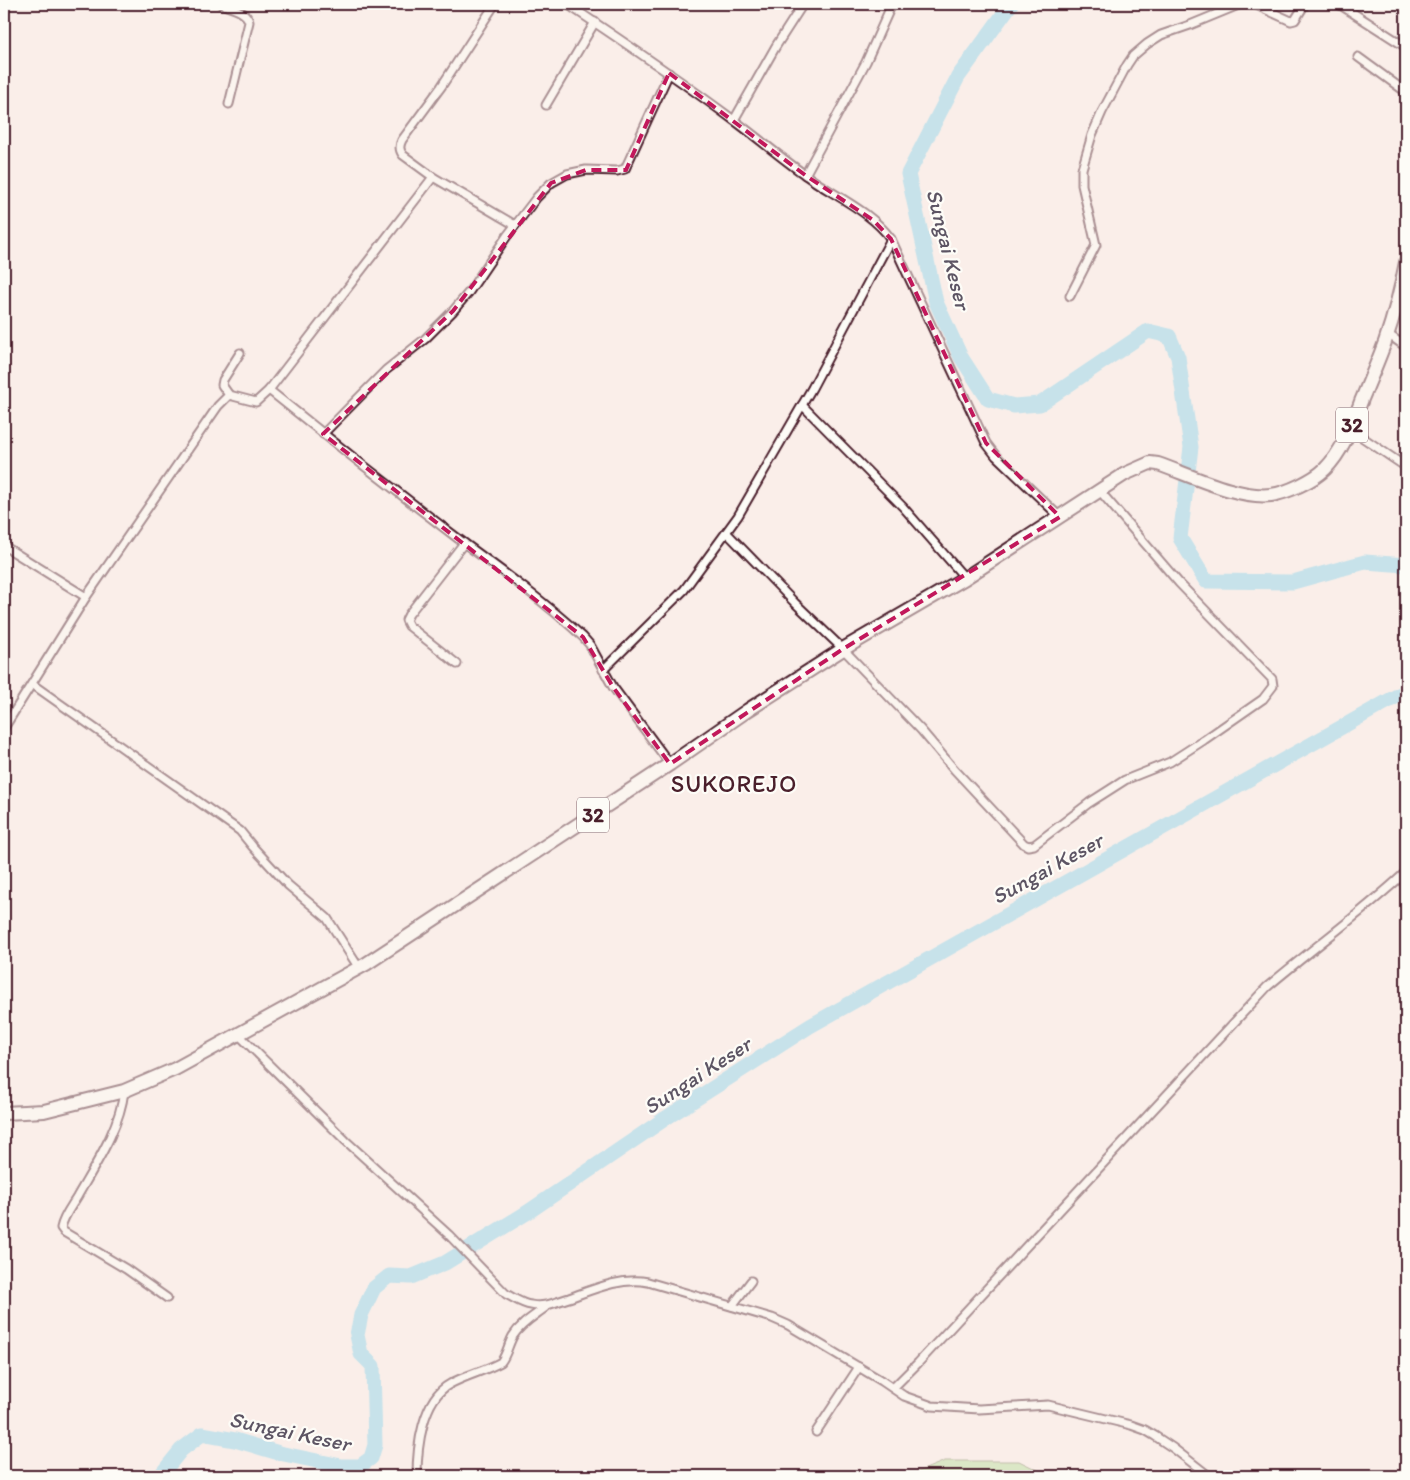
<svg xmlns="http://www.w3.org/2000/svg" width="1410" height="1480" font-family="Itim,sans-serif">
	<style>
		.green { fill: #b6de9b; stroke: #807e63 }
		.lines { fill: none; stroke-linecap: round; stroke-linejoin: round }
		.river { stroke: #89d2ea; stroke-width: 15 }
		.minor-casing { stroke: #4a1f2b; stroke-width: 11 }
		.trunk-casing { stroke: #4a1f2b; stroke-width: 16 }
		.minor { stroke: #fdfcf7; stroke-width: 7 }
		.trunk { stroke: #fdfcf7; stroke-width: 12 }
		.marked { fill: none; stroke: #c2185b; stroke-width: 4; stroke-dasharray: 10 6; stroke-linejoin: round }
		.labels { text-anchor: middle; stroke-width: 4.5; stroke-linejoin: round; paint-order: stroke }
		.shield { fill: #fdfcf7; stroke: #806168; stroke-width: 1 }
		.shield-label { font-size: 20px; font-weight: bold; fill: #4a1f2b }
		.water-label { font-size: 22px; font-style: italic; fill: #5d5564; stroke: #fdfcf7 }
		.quarter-label { font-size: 24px; letter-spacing: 1px; fill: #4a1f2b; stroke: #fdfcf7 }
	</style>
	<rect width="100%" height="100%" fill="#faeee9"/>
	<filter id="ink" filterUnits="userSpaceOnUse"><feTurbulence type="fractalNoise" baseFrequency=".02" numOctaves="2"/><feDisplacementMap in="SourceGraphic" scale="10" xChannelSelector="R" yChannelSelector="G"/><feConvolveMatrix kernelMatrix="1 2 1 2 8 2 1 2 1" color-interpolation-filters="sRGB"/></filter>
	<g filter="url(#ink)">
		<path class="green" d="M945,1461H1019L1050,1476H908Z"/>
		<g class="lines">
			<g class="river">
				<path d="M1011,4L958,77L908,174L936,302L961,357L988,399L1014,406L1040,404L1148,331L1169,336L1178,357L1191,447L1180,538L1206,581L1293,582L1365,562L1406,565"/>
				<path d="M160,1476L181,1450L202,1434L235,1440L279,1453L341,1466H360L371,1458L375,1445L373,1366L361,1354L357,1335L361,1315L374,1288L389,1276L411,1277L445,1263L528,1212L666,1118L810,1026L1406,691"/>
			</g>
			<defs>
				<g id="minor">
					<path d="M221,4C231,8 247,11 249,22L229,104"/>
					<path d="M495,4L441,87L402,140C399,146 399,150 403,155L433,177L515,225"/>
					<path d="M567,4C624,42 680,80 735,121C758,138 780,157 804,174C832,195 870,210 891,239L986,443L996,456L1060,517"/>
					<path d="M1254,4L1291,21L1295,20L1305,4"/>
					<path d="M1339,4L1406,47"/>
					<path d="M1358,57L1406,92"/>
					<path d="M546,105L595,22"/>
					<path d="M734,120L776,46L803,4"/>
					<path d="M805,175L866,62L892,4"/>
					<path d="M433,177L269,390C333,442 398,493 464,543C505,573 546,603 583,637L590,645L613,687L670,764"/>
					<path d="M1070,296L1096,245L1082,185V169L1092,135L1102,112L1127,65L1133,56L1147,44L1161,35L1190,25L1241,4"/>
					<path d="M1388,334L1406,347"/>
					<path d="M229,395L222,385L223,380L240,353"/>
					<path d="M802,405L903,507L965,578"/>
					<path d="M1350,429L1406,467"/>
					<path d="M323,434L386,370L425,339L453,311L469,292L507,236L537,197L551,183L567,174L586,170L617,171L625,169L669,73"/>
					<path d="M727,533L795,603L843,649L921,730L954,769L1024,844L1028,846L1034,845L1089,803L1125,780L1170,762L1204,740L1263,699L1273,686L1272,679L1179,583L1099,490"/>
					<path d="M4,546L86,597"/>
					<path d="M457,664L409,626L406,620L409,614L464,543"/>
					<path d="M603,670L684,590L738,516L812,388L891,239"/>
					<path d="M32,684L240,831L253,847L288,885L327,918L359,968"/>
					<path d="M4,728L86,597L218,406L229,395L256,402L269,390"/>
					<path d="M238,1034L346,1141L449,1235L506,1294C514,1298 522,1304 531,1305C544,1308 556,1302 569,1298C594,1289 621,1277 648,1282L772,1318L788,1325L882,1381L904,1396L932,1406L979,1409L1048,1405L1131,1425L1145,1430L1155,1436L1173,1448L1209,1476"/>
					<path d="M124,1091C120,1128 95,1165 77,1197C71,1207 63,1217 61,1228L64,1232L126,1269L167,1298"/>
					<path d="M732,1306L751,1281"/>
					<path d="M893,1388L918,1363L1267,987C1313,948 1362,913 1406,872"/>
					<path d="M816,1432L859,1367"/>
					<path d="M417,1476C417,1448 422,1399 450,1384C466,1375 485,1371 501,1362C507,1354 508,1345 513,1336C521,1323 536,1315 547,1306"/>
				</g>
				<path id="trunk" d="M4,1113L44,1111L124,1091L175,1069L366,964L670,764L748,710L843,649L965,578L1125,474L1150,463L1158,464C1190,475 1238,499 1271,495C1287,493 1314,480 1325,469C1344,450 1353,422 1362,399C1370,380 1378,361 1385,342C1394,316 1401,289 1406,262"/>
			</defs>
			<use href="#minor" class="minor-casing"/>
			<use href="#trunk" class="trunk-casing"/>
			<use href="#minor" class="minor"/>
			<use href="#trunk" class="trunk"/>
		</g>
	</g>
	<path d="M0 0H1410V1480H0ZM669,73L805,175L873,220L891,239L986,443L1060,517L843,649L670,764L613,687L583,637L323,434L453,311L551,183L586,170H626Z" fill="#faeee9" fill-opacity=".55" fill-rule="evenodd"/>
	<path class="marked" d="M669,73L805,175L873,220L891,239L986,443L1060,517L843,649L670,764L613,687L583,637L323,434L453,311L551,183L586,170H626Z"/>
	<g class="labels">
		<g class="shield">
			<rect x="1336" y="407.5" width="32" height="35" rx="4"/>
			<rect x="577" y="797.5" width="32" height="35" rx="4"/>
		</g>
		<g class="shield-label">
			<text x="1352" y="432">32</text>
			<text x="593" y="822">32</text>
		</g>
		<g class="water-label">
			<text transform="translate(949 249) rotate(76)" y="8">Sungai Keser</text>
			<text transform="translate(1047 868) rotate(-29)" y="8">Sungai Keser</text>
			<text transform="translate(697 1075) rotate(-33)" y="8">Sungai Keser</text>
			<text transform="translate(290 1431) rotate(12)" y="8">Sungai Keser</text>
		</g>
		<g class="quarter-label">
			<text x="734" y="792">SUKOREJO</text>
		</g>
	</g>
	<rect width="1410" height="1480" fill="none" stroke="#fdfcf7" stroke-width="20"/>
	<rect x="10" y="10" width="1390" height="1460" fill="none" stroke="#4a1f2b" stroke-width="2" filter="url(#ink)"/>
</svg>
